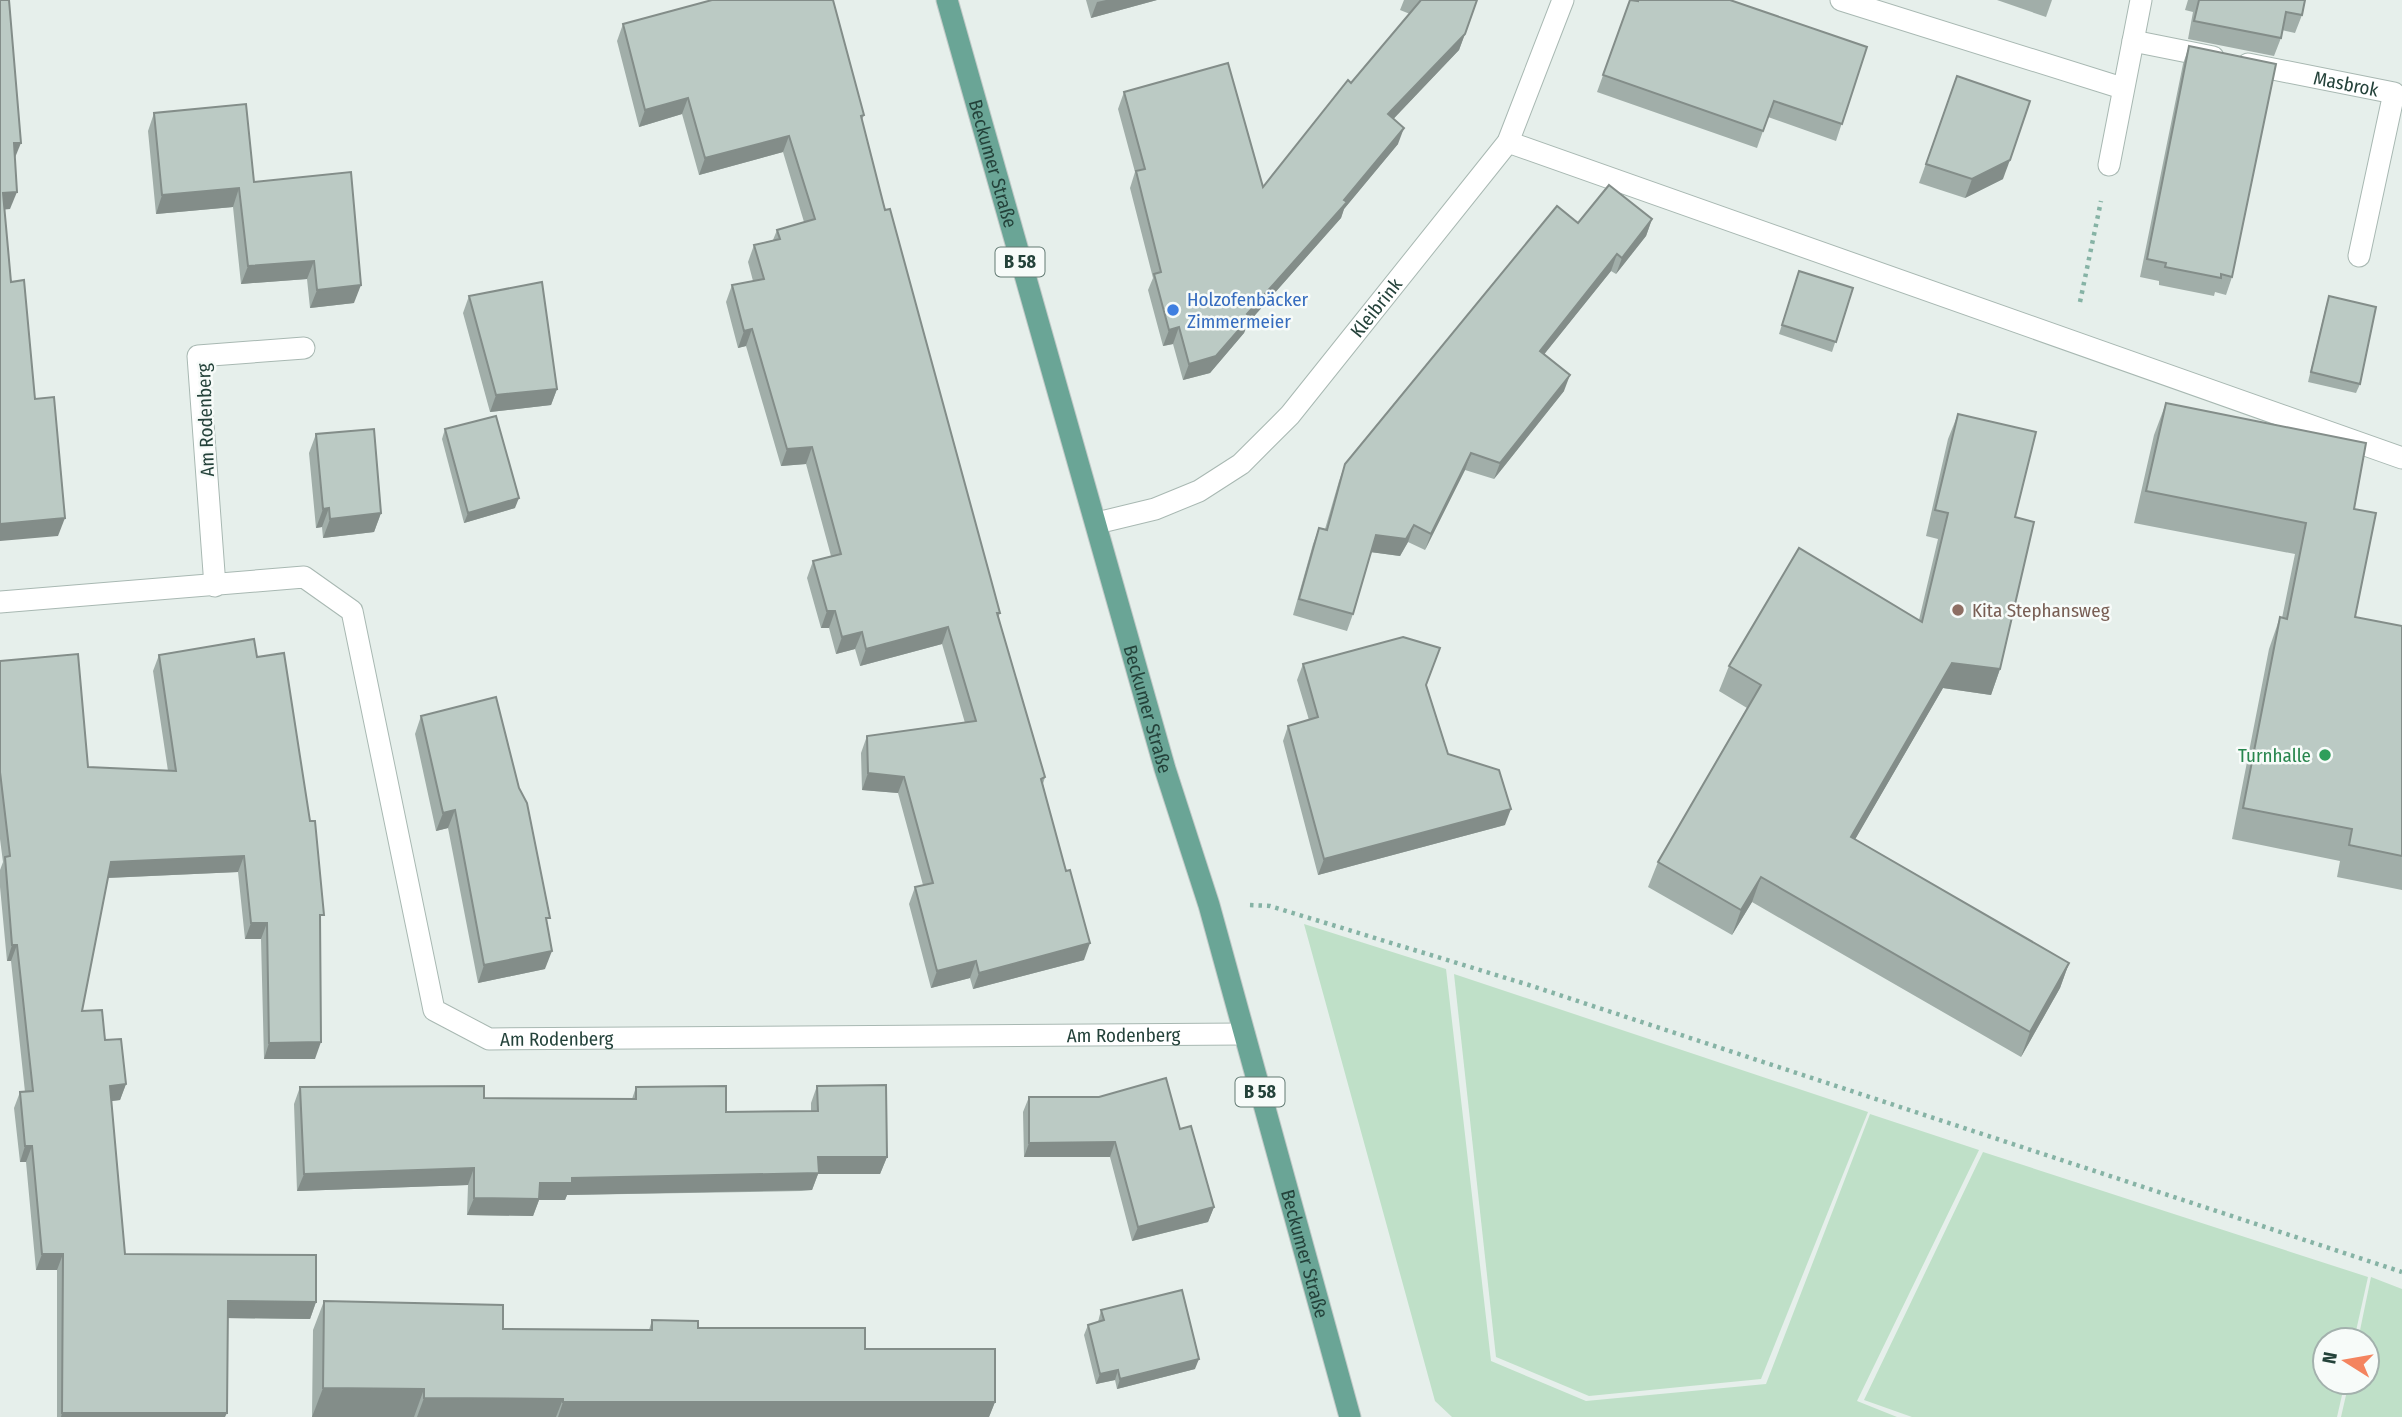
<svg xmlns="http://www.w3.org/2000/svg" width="2402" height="1417" font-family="'Fira Sans Condensed',sans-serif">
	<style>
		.green { fill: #bfe0c8 }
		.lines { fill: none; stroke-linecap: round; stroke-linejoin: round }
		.service-casing { stroke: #a8b8b2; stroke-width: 23 }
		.minor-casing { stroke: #a8b8b2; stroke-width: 23 }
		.primary-casing { stroke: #c2cac8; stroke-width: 23 }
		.path { stroke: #86b3a5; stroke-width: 4.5; stroke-dasharray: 3.5 5; stroke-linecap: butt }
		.service { stroke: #fff; stroke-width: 21 }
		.minor { stroke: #fff; stroke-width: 21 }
		.primary { stroke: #6aa596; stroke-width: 21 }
		.wall { fill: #a1aea9 }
		.shaded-wall { fill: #838d89 }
		.building { fill: #bbcac4; stroke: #838d89; stroke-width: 2 }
		.shop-dot { fill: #3f7fe0; stroke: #f7fbf9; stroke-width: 2.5 }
		.education-dot { fill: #8d6e63; stroke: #f7fbf9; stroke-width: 2.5 }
		.leisure-dot { fill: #2e9e5b; stroke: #f7fbf9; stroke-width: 2.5 }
		.labels { text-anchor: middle; stroke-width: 5; stroke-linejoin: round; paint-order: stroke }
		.shield { fill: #f7fbf9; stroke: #637a73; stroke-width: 2 }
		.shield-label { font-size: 18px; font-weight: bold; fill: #24423a }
		.street-label { font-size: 19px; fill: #24423a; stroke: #f7fbf9 }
		.shop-label { font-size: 19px; fill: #366cbe; stroke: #f7fbf9; text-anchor: start }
		.education-label { font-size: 19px; fill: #785e54; stroke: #f7fbf9; text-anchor: start }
		.leisure-label { font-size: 19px; fill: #27864d; stroke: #f7fbf9; text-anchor: end }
	</style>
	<rect width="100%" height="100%" fill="#e6efeb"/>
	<g class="green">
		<path d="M1304,924L1446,969L1491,1361L1586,1401L1766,1384L1870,1114L1979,1150L1857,1401L1897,1417H1452L1435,1401Z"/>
		<path d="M1454,974L1868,1112L1761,1379L1589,1396L1496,1357Z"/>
		<path d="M1983,1152L2368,1277L2354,1340H2325V1382H2345L2337,1417H1912L1864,1400Z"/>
		<path d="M2371,1277L2402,1289V1417H2341L2349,1382H2367V1340H2358Z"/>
	</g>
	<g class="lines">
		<defs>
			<path id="service" d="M1508,142L2402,458"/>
			<g id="minor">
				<path d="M1841,0L2122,88"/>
				<path d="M2133,41L2213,57"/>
				<path id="s1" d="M2248,64L2394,93L2359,256"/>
				<path d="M2109,165L2141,0"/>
				<path id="s2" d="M1097,523L1155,509L1199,491L1241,464L1290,415L1508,142L1563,0"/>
				<path d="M215,586L198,356L304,348"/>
				<path id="s3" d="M0,602L304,577L352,611L434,1010L489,1039L1244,1034"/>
			</g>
			<g id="primary">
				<path id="s4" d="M947,0L1165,769L1209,905L1350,1417"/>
			</g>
		</defs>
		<use href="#service" class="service-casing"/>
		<use href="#minor" class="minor-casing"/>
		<use href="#primary" class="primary-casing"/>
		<g class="path">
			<path d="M2080,302L2101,201"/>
			<path d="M1250,905L1270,906L1529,985L2402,1272"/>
		</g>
		<use href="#service" class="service"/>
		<use href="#minor" class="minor"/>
		<use href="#primary" class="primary"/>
	</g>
	<g class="wall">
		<path d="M1086,0H1157L1091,18Z"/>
		<path d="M1404,0H1477L1459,50L1393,119L1398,144L1344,209L1341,218L1248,323L1244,333L1210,373L1183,380L1173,344L1163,346L1148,290L1153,278L1130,188L1135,172L1118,109L1124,92L1263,187L1410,14L1400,10Z"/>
		<path d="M1630,0L1867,47L1836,141L1768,117L1757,148L1597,92Z"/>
		<path d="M1997,0H2052L2046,17Z"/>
		<path d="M2188,0H2305L2302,15L2295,33L2282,30L2281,38L2274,56L2188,39L2193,12L2185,10Z"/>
		<path d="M623,24L864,115L862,120L885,210L1000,613L998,618L1045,777L1043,784L1084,960L973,989L970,978L931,988L909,904L915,887L923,885L898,793L862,790L861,753L867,736L965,723L942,644L860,666L855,649L836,654L829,628H821L807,578L813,561L831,556L806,464L781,466L746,346L738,348L726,302L732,285L753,281L748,262L754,245L773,240L777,230L804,222L783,152L699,175L682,114L639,127L617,41Z"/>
		<path d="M2189,46L2232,277L2226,295L2215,292L2214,296L2159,285V281L2140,277L2183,64Z"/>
		<path d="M1957,76L2003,179L1965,198L1919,183Z"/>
		<path d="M154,113L254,182L354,303L310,308L307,279L241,284L233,207L156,214L148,131Z"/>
		<path d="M1652,219L1646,236L1616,274L1611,271L1544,354L1564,391L1494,479L1465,470L1425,550L1408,542L1400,556L1371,552L1353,614L1347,631L1293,615L1313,544L1319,528L1325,529L1339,481L1345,464L1578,223Z"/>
		<path d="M1796,280L1853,288L1832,352L1779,334Z"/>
		<path d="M469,296L557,389L551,405L490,412L463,313Z"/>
		<path d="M2329,296L2360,384L2356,393L2308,382L2326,306Z"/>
		<path d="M2166,403L2354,509L2355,617L2402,626V890L2337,877L2340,861L2232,839L2269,649L2280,617L2282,618L2295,554L2134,523L2154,435Z"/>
		<path d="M1958,414L2015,517L2000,669L1991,695L1943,688L1855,839L2069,963L2060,988L2021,1057L1752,902L1732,935L1648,887L1658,862L1747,708L1719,691L1729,666L1919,620L1938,539L1926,536L1948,439Z"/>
		<path d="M445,429L515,508L464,523L442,439Z"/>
		<path d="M316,434L381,513L374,532L323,538L322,527L316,528L309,453Z"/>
		<path d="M159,655L257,657L320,925L315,1059H264L261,939H245L238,872L108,878L82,1011L105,1040L126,1084L120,1100L111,1101L125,1254L316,1302L310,1319L228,1318L225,1417H57V1270H36L26,1162H20L14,1108L20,1092H25L11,961H7L0,887V870L3,862L0,839V661L88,767L168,771L153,671Z"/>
		<path d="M1303,664L1426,685L1448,754L1505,825L1318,875L1283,741L1288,726L1309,720L1297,680Z"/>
		<path d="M421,716L545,969L478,983L448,828L436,831L415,734Z"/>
		<path d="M817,1086L887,1157L880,1174H818L812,1190L801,1191L567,1195L565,1200H539L533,1216L467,1215L468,1185L297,1191L294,1104L300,1087L484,1098L632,1099L636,1087L726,1112L811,1111V1103Z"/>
		<path d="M1029,1097L1180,1129L1214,1207L1208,1222L1132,1241L1110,1157H1024L1023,1112Z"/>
		<path d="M324,1301L503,1329L649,1330L652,1320L698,1328L865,1349L995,1402L989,1417H312L313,1330Z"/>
		<path d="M1101,1310L1195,1369L1117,1389L1115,1380L1096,1384L1084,1335L1088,1325L1098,1322Z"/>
	</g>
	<g class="shaded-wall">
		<path d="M1106,0H1157L1091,18L1097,2Z"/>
		<path d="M1465,34L1459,50L1382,131L1388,114Z"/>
		<path d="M688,98L682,114L639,127L645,110Z"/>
		<path d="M1404,128L1398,144L1344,209L1341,218L1248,323L1244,333L1210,373L1183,380L1189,364L1344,200Z"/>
		<path d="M789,136L783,152L699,175L705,158Z"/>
		<path d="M14,143H21L14,160Z"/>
		<path d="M2010,160L2003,179L1965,198L1972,179Z"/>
		<path d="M239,188L233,207L156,214L162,195Z"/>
		<path d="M17,192L10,209L0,210L3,193Z"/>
		<path d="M1652,219L1646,236L1616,274L1622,258Z"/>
		<path d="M1617,254L1611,271L1534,367L1540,351Z"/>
		<path d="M314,261L307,279L241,284L248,266Z"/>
		<path d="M361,285L354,303L310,308L317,290Z"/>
		<path d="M1179,327L1173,344L1163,346L1169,330Z"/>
		<path d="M752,329L746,346L738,348L744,331Z"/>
		<path d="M1570,375L1564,391L1494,479L1500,463Z"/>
		<path d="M557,389L551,405L490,412L496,395Z"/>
		<path d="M812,447L806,464L781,466L787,449Z"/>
		<path d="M1471,453L1465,470L1425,550L1431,534Z"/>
		<path d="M519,498L515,508L464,523L468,513Z"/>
		<path d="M329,508L322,527L316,528L323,509Z"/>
		<path d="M381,513L374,532L323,538L330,519Z"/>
		<path d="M65,518L58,536L0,541V524Z"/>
		<path d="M1414,525L1408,542L1400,556L1370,552L1376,535Z"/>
		<path d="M827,611H835L829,628H821Z"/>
		<path d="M948,627L942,644L860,666L866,649Z"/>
		<path d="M862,632L855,649L836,654L842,637Z"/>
		<path d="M1952,663L2000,669L1991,695L1943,688L1842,862L1851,837Z"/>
		<path d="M868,773L904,777L898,793L862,790Z"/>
		<path d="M1511,809L1505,825L1318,875L1324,859Z"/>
		<path d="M455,810L448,828L436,831L443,813Z"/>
		<path d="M244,856L238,872L105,878L111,862Z"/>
		<path d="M1761,877L1752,902L1732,935L1741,910Z"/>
		<path d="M251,923H267L261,939H245Z"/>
		<path d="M1090,943L1084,960L973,989L979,973Z"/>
		<path d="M12,945H17L11,961H7Z"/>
		<path d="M552,951L545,969L478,983L484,965Z"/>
		<path d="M976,961L970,978L931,988L937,971Z"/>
		<path d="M2069,963L2060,988L2021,1057L2030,1032Z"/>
		<path d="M321,1042L315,1059H264L269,1043Z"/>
		<path d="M126,1084L120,1100L104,1102L110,1086Z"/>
		<path d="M1115,1142L1110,1157H1024L1029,1143Z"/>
		<path d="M25,1146H32L26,1162H20Z"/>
		<path d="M818,1157H887L880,1174H818L812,1190L567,1195L565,1200H539L533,1216L467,1215L474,1198L540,1183L572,1178Z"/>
		<path d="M474,1168L468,1185L297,1191L304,1174Z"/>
		<path d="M1214,1207L1208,1222L1132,1241L1138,1227Z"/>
		<path d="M42,1254H63L57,1270H36Z"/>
		<path d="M228,1301L316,1302L310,1319L222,1318Z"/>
		<path d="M1199,1359L1195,1369L1117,1389L1120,1379Z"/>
		<path d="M1118,1370L1115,1380L1096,1384L1100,1374Z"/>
		<path d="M323,1388L424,1389L414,1417H312Z"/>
		<path d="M424,1398L563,1399L556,1417H417Z"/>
		<path d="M563,1402H995L989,1417H558Z"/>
		<path d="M62,1413H227L225,1417H61Z"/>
	</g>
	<g class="building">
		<path d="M0,0H9L21,143H14L17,192L3,193L11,282L24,280L35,399L54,397L65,518L0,524Z"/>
		<path d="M712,0H833L864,115L861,116L885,210L890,209L990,576L1000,613H997L1045,777L1041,779L1066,871L1070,870L1090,943L979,973L976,961L937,971L915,887L933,883L904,777L868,773L867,736L976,721L948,627L866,649L862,632L842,637L835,611H827L813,561L841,554L812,447L787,449L752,329L744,331L732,285L764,279L754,245L780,239L777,230L815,219L789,136L705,158L688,98L645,110L623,24Z"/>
		<path d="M1421,0H1477L1465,34L1388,114L1404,128L1344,200L1347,202L1247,314L1250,317L1216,356L1189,364L1179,327L1169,330L1154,274L1161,272L1136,171L1145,169L1124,92L1228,63L1263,187L1348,80L1351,83Z"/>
		<path d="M1630,0L1638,1V0H1730L1867,47L1842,124L1774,101L1763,131L1603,75Z"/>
		<path d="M2199,0H2305L2302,15L2286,12L2281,38L2194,21Z"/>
		<path d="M2189,46L2276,64L2232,277L2221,274V278L2165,267L2166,263L2147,259Z"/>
		<path d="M1957,76L2030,101L2010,160L1972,179L1926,164Z"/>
		<path d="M246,104L254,182L351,172L361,285L317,290L314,261L248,266L239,188L162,195L154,113Z"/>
		<path d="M1609,185L1652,219L1622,258L1617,254L1540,351L1570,375L1500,463L1471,453L1431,534L1414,525L1406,539L1376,535L1353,614L1299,599L1319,528L1327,530L1345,464L1557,206L1578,223Z"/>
		<path d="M1799,271L1853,288L1836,342L1782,325Z"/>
		<path d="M542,282L557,389L496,395L469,296Z"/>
		<path d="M2329,296L2376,307L2360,384L2311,372Z"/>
		<path d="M2166,403L2366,443L2354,509L2376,513L2355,617L2402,626V856L2349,845L2352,829L2243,808L2280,617L2287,619L2306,523L2146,491Z"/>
		<path d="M1958,414L2036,432L2015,517L2034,522L2000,669L1952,663L1851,837L2069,963L2030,1032L1761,877L1741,910L1658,862L1761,685L1729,666L1799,548L1922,622L1948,513L1935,510Z"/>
		<path d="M496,416L519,498L468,513L445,429Z"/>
		<path d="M374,429L381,513L330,519L329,508L323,509L316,434Z"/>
		<path d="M1403,637L1440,648L1426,685L1448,754L1499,770L1511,809L1324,859L1288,726L1318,717L1303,664Z"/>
		<path d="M254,639L257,657L284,653L310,821H315L324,915H320L321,1042L269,1043L267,923H251L244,856L111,862L82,1011L102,1010L105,1040L121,1039L126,1084L110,1086L125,1254L316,1255V1302L228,1301L227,1413H62L63,1254H42L32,1146H25L20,1092L33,1091L17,945H12L5,857L10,856L0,772V661L78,654L88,767L176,771L159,655Z"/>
		<path d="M496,697L519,788L527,803L550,918H546L552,951L484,965L455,810L443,813L421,716Z"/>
		<path d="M1166,1078L1180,1129L1191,1126L1214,1207L1138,1227L1115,1142L1029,1143V1097H1099Z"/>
		<path d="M886,1085L887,1157H818L819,1173L572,1178V1183H540L539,1199L474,1198V1168L304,1174L300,1087L484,1086V1098L636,1099V1087L726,1086V1112L818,1111L817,1086Z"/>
		<path d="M1182,1290L1199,1359L1120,1379L1118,1370L1100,1374L1088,1325L1104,1320L1101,1310Z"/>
		<path d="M324,1301L503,1305V1329L652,1330V1320L698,1321V1328H865V1349H995V1402H563V1399L424,1398V1389L323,1388Z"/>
	</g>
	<circle class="shop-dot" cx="1173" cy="310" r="7"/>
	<circle class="education-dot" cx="1958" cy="610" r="7"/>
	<circle class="leisure-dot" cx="2325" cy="755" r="7"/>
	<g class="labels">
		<g class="shield">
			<rect x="995.5" y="247.5" width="49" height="29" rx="5"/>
			<rect x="1235.5" y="1077.5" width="49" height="29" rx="5"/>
		</g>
		<g class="shield-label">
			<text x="1020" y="268">B 58</text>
			<text x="1260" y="1098">B 58</text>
		</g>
		<g class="street-label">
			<text dy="7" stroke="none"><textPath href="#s1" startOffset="100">Masbrok</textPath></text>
			<text dy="7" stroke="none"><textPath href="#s4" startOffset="170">Beckumer Straße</textPath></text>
			<text dy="7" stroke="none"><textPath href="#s2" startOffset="364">Kleibrink</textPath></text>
			<text transform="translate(205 420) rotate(-92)" y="7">Am Rodenberg</text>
			<text dy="7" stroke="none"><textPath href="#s4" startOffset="737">Beckumer Straße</textPath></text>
			<text dy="7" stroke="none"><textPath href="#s3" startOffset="1468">Am Rodenberg</textPath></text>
			<text dy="7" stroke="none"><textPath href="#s3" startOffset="901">Am Rodenberg</textPath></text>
			<text dy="7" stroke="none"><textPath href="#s4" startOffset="1304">Beckumer Straße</textPath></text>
		</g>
		<g class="shop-label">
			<text x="1187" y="306">Holzofenbäcker<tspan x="1187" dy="22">Zimmermeier</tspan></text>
		</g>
		<g class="education-label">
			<text x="1972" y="617">Kita Stephansweg</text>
		</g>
		<g class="leisure-label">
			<text x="2311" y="762">Turnhalle</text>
		</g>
	</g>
	<g transform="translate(2346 1361) rotate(281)"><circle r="33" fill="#f7fbf9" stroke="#a3b1ad" stroke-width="2"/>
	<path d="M0-5L12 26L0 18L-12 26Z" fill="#f4845f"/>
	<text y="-10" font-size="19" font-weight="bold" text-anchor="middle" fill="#24423a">N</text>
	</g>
</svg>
